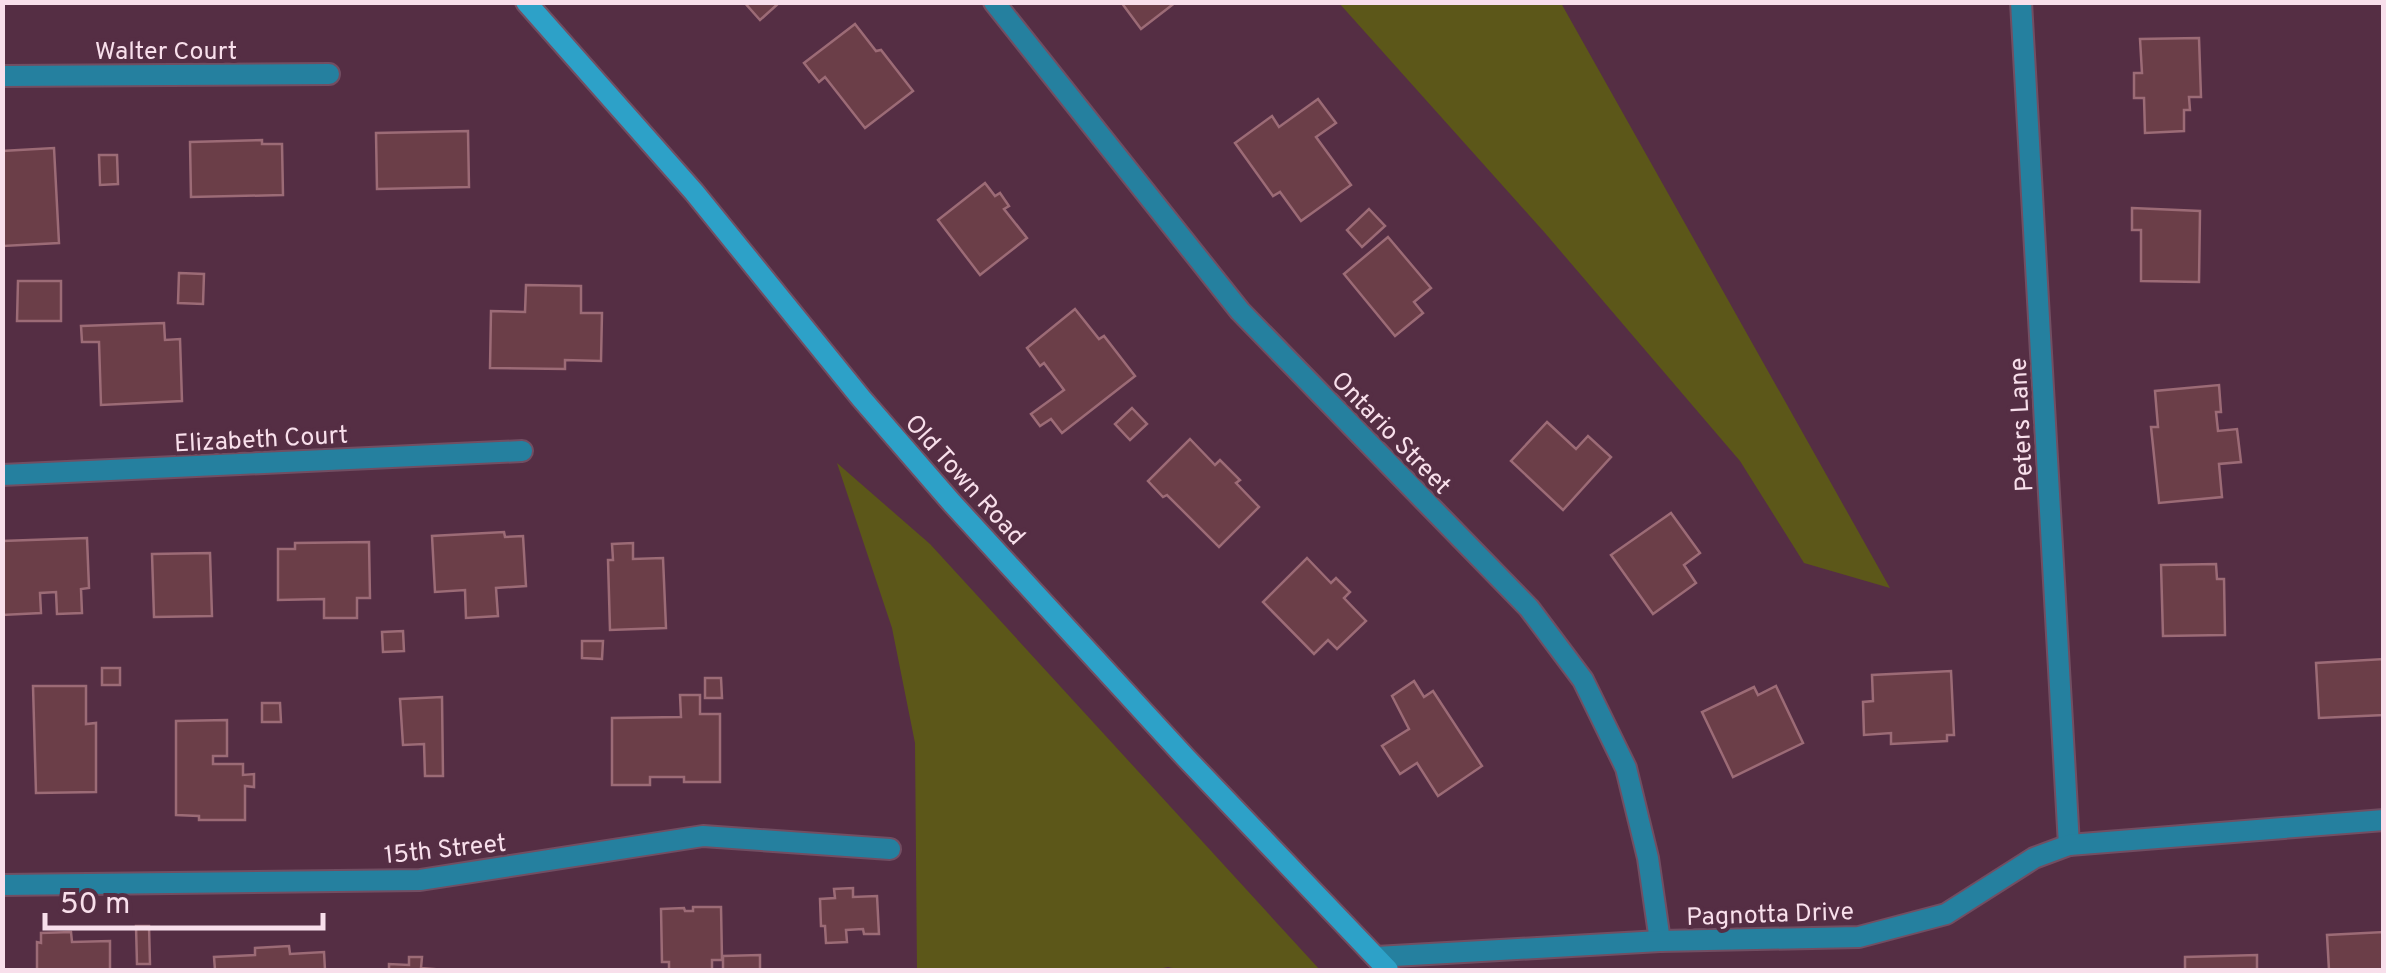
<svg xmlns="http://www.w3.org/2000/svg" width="2386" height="973" font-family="Overpass,sans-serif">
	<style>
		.green { fill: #5c5719 }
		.building { fill: #6b3e48; stroke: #9c6b76; stroke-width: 2.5 }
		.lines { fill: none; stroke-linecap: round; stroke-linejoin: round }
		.street-casing { stroke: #724e62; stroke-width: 24 }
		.secondary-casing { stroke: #724e62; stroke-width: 24 }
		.street { stroke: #25809f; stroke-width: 20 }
		.secondary { stroke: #2da1c8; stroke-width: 20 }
		.labels { text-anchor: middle; stroke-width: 8; stroke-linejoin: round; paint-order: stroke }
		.street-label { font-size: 25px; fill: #f8dfeb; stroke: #552e44 }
	</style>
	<rect width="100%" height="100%" fill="#552e44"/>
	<g class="green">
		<path d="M1339,3H1561L1890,588L1804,563L1740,461L1545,233Z"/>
		<path d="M837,463L930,544L1320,970H1181L1168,967L1154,970H917L915,743L892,628Z"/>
	</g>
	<g class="building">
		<path d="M744,2H780L760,20Z"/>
		<path d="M1121,2H1176L1141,29Z"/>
		<path d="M855,24L876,51L881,50L913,91L865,128L825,77L819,82L804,63Z"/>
		<path d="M2199,38L2201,97H2189L2190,110H2184V131L2145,133L2144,98H2134V73H2142L2140,39Z"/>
		<path d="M1318,99L1336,123L1316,137L1351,185L1301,221L1280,192L1273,196L1235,143L1272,116L1279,127Z"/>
		<path d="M468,131L469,187L377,189L376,133Z"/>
		<path d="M262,140V144H282L283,195L191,197L190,142Z"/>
		<path d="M54,148L59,243L3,246L2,151Z"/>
		<path d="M99,155H117L118,184L100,185Z"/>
		<path d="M985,183L995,196L1000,193L1009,206L1004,209L1027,238L980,275L938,220Z"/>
		<path d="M2132,208L2200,211L2199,282L2141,281V230H2132Z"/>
		<path d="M1369,209L1385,226L1362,247L1347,230Z"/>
		<path d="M1388,237L1431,288L1414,302L1423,313L1395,336L1344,274Z"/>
		<path d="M179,273L204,274L203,304L178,303Z"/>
		<path d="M18,281H61V321H17Z"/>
		<path d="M526,285L581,286V313H602L601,361L565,360V369L490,368L491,311L525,312Z"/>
		<path d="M1075,309L1099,339L1104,336L1135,376L1062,433L1051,419L1040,426L1031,414L1064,390L1044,363L1040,366L1027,348Z"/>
		<path d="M164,323L165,340L180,339L182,401L101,405L99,342H82L81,326Z"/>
		<path d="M2219,385L2221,412H2216L2218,431L2237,429L2241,462L2219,464L2222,497L2159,503L2151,427H2158L2155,391Z"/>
		<path d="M1132,408L1147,424L1130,440L1115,424Z"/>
		<path d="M1547,422L1576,449L1588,436L1611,457L1563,510L1511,461Z"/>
		<path d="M1190,439L1215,465L1220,460L1240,480L1236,483L1259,507L1219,547L1167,495L1163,497L1148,481Z"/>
		<path d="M1671,513L1700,553L1684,565L1696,583L1653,614L1611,555Z"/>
		<path d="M504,532L505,537L523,536L526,586L496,588L498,616L466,618L465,590L435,592L432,536Z"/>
		<path d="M87,538L89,588L81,589L82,613L57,614L56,592L40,593L41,613L2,615V541Z"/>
		<path d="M369,542L370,598H357V618H324V599L278,600V549H295V543Z"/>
		<path d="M633,543V559L663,558L666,628L610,630L608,560H613L612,544Z"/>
		<path d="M210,553L212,616L154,617L152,554Z"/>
		<path d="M1307,558L1331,583L1336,578L1350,592L1344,598L1366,621L1337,649L1328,640L1314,654L1263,602Z"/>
		<path d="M2216,564L2217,579H2224L2225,635L2163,636L2161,565Z"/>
		<path d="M403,631L404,651L383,652L382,632Z"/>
		<path d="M582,641H603L602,659L582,658Z"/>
		<path d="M2384,659V715L2319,718L2316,663Z"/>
		<rect x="102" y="668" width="18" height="17"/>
		<path d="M1951,671L1954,735H1947V741L1891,744V733L1864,735L1863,702L1873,701L1872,675Z"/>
		<path d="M705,678H721L722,698H705Z"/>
		<path d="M1414,681L1424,697L1433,691L1482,766L1438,796L1417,763L1400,774L1382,746L1409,729L1392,696Z"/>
		<path d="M33,686H86V724L96,723V792L36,793Z"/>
		<path d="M1776,686L1803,743L1733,777L1702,712L1754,687L1758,695Z"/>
		<path d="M680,695H700V714H720V782H684V777H650V785H612V718L681,717Z"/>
		<path d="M442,697L443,776H425L424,744L403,745L400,699Z"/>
		<path d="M262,703H280L281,722H262Z"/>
		<path d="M227,720V756H213V764H243V775L254,774V787L245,786V820H199V816L176,815V721Z"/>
		<path d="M853,888V897L877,896L879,934H864L863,929L846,930L847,942L826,943L825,926H821L820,899L835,898L834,889Z"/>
		<path d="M693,907H721L722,960H712V970H669V962H662L661,909L684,908L685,911H693Z"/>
		<path d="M136,926H149L150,964H137Z"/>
		<path d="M71,932L72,942L110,941V970H37V942L41,943V933Z"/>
		<path d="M2384,932V970H2329L2327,935Z"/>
		<path d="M289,946L290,954L324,952L325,970H215L214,957L255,955V948Z"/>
		<path d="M760,955V970H723V956Z"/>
		<path d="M2257,955V970H2185V957Z"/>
		<path d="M409,957H422L421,968L446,970H389V964L409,965Z"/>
	</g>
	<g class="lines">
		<defs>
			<g id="street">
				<path d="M994,2L1240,311L1529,608L1583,680L1626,768L1648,858L1660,941"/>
				<path d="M2021,2L2069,845"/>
				<path d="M2,76L329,74"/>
				<path d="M2,475L522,451"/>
				<path d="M2,885L420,880L703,836L890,849"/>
				<path d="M1376,957L1660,941L1859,937L1946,914L2034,858L2069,845L2384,820"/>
			</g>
			<path id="secondary" d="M526,2L694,192L861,398L952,503L1186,758L1388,970"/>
		</defs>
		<use href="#street" class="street-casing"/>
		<use href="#secondary" class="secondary-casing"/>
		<use href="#street" class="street"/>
		<use href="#secondary" class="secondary"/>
	</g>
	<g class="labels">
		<g class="street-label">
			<text x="166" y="59">Walter Court</text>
			<text transform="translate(2020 425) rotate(-93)" y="9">Peters Lane</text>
			<text transform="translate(1392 432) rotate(46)" y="9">Ontario Street</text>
			<text transform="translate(261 438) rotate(-3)" y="9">Elizabeth Court</text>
			<text transform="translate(966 479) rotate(48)" y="9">Old Town Road</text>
			<text transform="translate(445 848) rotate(-6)" y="9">15th Street</text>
			<text transform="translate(1770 913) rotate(-2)" y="9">Pagnotta Drive</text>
		</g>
	</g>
	<rect width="2386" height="973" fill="none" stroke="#f8dfeb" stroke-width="10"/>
	<path d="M45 913v15h278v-15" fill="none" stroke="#f8dfeb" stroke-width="5"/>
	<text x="60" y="913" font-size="30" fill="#f8dfeb" stroke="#552e44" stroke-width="8" paint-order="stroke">50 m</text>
</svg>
